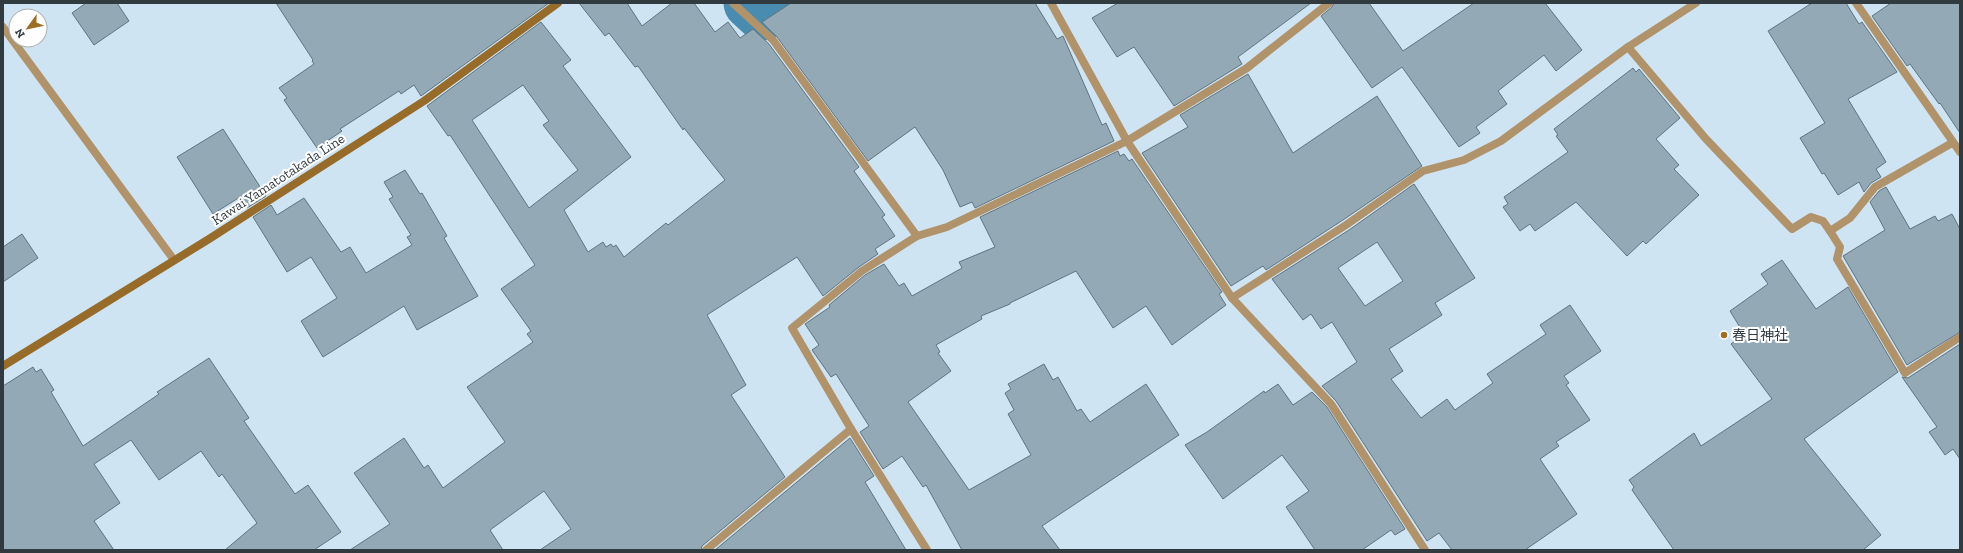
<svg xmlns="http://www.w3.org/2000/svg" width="1963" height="553" font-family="'Zilla Slab','Noto Sans JP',serif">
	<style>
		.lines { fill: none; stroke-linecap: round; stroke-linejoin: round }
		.river { stroke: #4a8caf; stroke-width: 53 }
		.building { fill: #94a9b6; stroke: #5f7480; fill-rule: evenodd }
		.street { stroke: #b0926b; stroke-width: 8 }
		.secondary { stroke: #976b29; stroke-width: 8 }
		.poi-dot { fill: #9d6d21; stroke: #fff; stroke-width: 1.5 }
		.labels { text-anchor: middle; stroke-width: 4; stroke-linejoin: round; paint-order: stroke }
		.street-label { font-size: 14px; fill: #303a3f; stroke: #fff }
		.poi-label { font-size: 14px; fill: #303a3f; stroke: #fff; text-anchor: start }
	</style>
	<rect width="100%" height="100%" fill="#cee4f2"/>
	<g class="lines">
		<path class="river" d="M750,3L762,14L781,3"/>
	</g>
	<g class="building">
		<path d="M86,3H117L129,21L94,45L72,13Z"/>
		<path d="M276,3H549L421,96L414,85L401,94L399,91L340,129L342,131L317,148L284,100L287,98L279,88L314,64L312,61L313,60Z"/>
		<path d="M579,3H627L642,26L672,3H694L715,32L728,22L740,38L753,29L769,44L859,167L854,171L885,215L882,217L895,236L875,249L878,254L859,267L823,296L797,257L707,315L746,385L731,395L785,477L702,546L701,550H540L571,529L544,491L490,530L503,550H350L390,524L354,473L404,438L424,468L428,465L443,488L505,442L467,387L533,342L527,334L531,331L501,289L535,265L450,135L448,136L427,106L541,22L571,60L563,66L631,157L564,210L588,252L603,242L606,247L611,244L613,247L616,245L624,257L666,223L668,225L725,180L684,128L683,130L638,66L635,67L609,33L605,36ZM523,85L549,121L543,125L578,170L529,208L472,120Z"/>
		<path d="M791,3H1035L1057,39L1063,36L1102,125L1106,123L1114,141L975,208L972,202L960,207L943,170L915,127L868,161L777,37L762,22Z"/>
		<path d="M1118,3H1311L1238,57L1242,64L1174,106L1134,47L1117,57L1092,18Z"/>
		<path d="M1334,3H1369L1403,51L1474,3H1545L1582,50L1556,71L1544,55L1498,91L1507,104L1476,127L1480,133L1459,147L1402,67L1372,88L1321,16L1332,7Z"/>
		<path d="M1812,3H1846L1859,24L1862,22L1897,72L1848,99L1886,162L1876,169L1881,177L1871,183L1864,192L1859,182L1838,195L1824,173L1822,174L1800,138L1825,123L1768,31Z"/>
		<path d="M1891,3H1960V133L1940,103L1939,104L1910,64L1907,66L1872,16Z"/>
		<path d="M1633,68L1636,72L1639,69L1680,118L1656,139L1679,165L1674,169L1699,195L1646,244L1643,241L1627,256L1576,202L1535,231L1530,224L1520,231L1503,207L1508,204L1504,197L1568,152L1556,136L1558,135L1554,129Z"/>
		<path d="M1248,74L1293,153L1377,96L1422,166L1343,220L1266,270L1263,266L1231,286L1142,153L1188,127L1180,115Z"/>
		<path d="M223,129L266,196L247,208L240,197L213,214L177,157Z"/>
		<path d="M1118,151L1120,156L1124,154L1129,161L1132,159L1222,292L1219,294L1226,305L1172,345L1146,306L1113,328L1076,271L1010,303V304L981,316L982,319L936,345L940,352L938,353L951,371L908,402L969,490L1031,455L1008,414L1014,410L1005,393L1011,389L1008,384L1044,364L1053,380L1058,377L1077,411L1081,409L1090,422L1146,384L1179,435L1042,526L1060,550H962L926,485L923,487L902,456L883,469L860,432L869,426L836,374L831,377L812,350L819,345L805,324L830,307L829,305L865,275L884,264L899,286L904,283L912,296L962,268L959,262L995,247L980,217Z"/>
		<path d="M405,170L420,194L422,193L447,236L444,238L478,296L417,330L404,306L323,357L301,321L337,298L311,257L287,272L253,217L271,205L277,215L304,198L341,252L350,247L366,273L412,245L407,237L411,235L389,199L393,197L384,182Z"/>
		<path d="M1414,184L1475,278L1435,303L1442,315L1389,349L1403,371L1391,379L1421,418L1447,399L1455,410L1493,383L1487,374L1546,334L1540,325L1570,305L1601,351L1564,376L1569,383L1566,385L1590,420L1556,442L1559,446L1540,459L1577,514L1525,550H1452L1439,533L1427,541L1336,401L1322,386L1357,362L1332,322L1321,329L1311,314L1303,320L1272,279L1349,230ZM1377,242L1403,281L1365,306L1338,268Z"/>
		<path d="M1886,187L1910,229L1935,216L1938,221L1952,214L1960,229V332L1907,365L1843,256L1885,230L1870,202L1879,191Z"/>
		<path d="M22,234L38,258L3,282V247Z"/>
		<path d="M1782,260L1816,309L1848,287L1898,372L1804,439L1881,535L1863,550H1674L1632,490L1634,487L1629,480L1694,433L1701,446L1772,399L1731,344L1742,336L1738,331L1741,329L1730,311L1768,284L1761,274Z"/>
		<path d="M1960,344V459L1953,449L1945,455L1929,432L1937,427L1902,377L1908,378Z"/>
		<path d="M209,358L249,418L244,421L295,494L308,485L341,532L314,550H225L257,523L222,474L219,477L201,451L159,480L131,440L94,464L120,503L94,521L114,550H3V386L33,367L36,372L41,369L54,390L51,392L83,446L159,394L157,392Z"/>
		<path d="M1278,384L1293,405L1312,392L1327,407L1405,529L1395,535L1391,530L1362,550H1315L1286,507L1309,491L1282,455L1223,499L1185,445L1207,432L1264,391L1265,393Z"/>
		<path d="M850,438L874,476L865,482L906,550H715Z"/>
	</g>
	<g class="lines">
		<g class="street">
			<path d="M733,3L773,40L917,236"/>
			<path d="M1051,3L1127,141L1232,298L1331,404L1425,550"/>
			<path d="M1856,3L1960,152"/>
			<path d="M3,27L174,260"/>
			<path d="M1628,47L1706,139L1792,229L1811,217L1823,221L1830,231L1850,218L1875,187L1952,143"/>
			<path d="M1830,231L1840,247L1837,259L1905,373L1960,337"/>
			<path d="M1232,298L1346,225L1423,171L1464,160L1501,141L1628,47L1696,3"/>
			<path d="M851,429L927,550"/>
			<path d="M706,550L851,429L792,328L862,271L917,236L947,227L1127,141L1247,68L1329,3"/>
		</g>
		<path class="secondary" d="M3,366L209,239L424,101L558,3"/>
	</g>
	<circle class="poi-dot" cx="1724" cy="335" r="4"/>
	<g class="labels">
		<g class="street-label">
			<text transform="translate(278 179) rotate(-33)" y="5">Kawai Yamatotakada Line</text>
		</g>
		<g class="poi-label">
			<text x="1732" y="340">春日神社</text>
		</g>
	</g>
	<rect width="1963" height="553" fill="none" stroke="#303a3f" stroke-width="8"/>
	<g transform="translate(28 28) rotate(237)"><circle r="19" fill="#ffffff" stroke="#acb0b2"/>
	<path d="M0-3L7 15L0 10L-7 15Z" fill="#9d6d21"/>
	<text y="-6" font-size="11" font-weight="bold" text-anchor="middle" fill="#303a3f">N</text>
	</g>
</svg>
